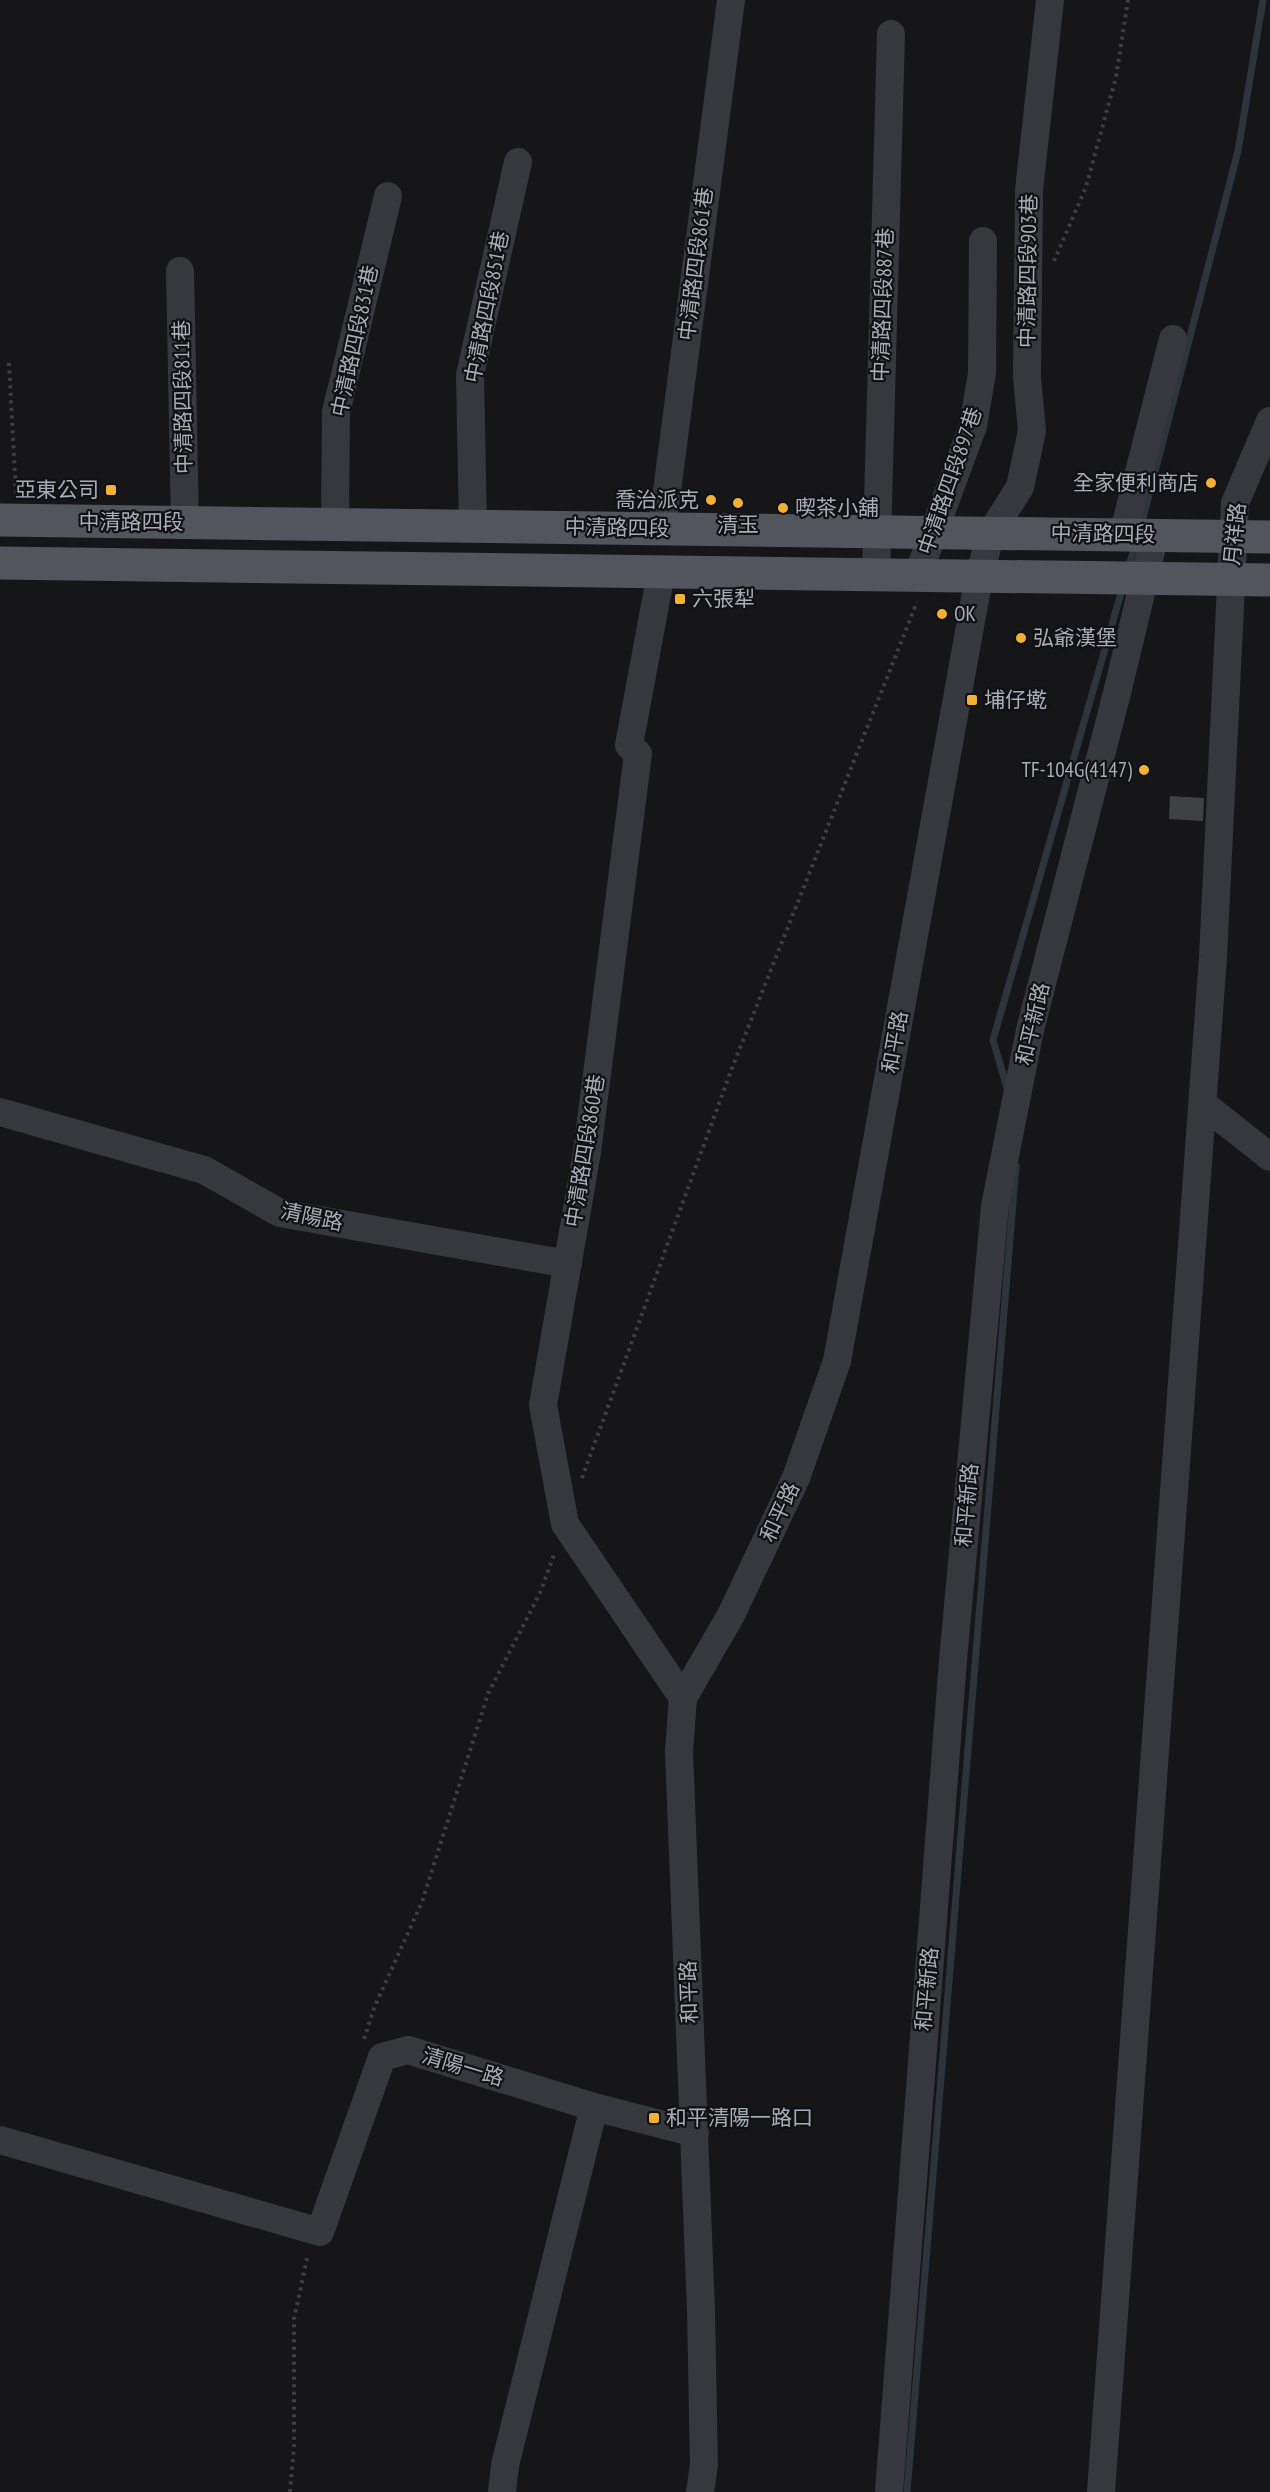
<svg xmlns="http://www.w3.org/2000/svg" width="1270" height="2492" font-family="'PT Sans Narrow','Noto Sans TC',sans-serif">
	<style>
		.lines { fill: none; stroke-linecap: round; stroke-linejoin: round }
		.stream { stroke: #2c353c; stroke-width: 7 }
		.building { fill: #404145 }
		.path { stroke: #3d3f44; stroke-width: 4; stroke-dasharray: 3 4.5; stroke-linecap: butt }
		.minor { stroke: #37383d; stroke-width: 28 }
		.major { stroke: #53555c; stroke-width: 33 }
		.poi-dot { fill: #f2b134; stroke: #111113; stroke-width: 2 }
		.labels { text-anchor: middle; stroke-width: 4.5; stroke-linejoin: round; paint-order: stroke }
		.street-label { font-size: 21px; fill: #a8adb8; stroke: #111113 }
		.poi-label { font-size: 21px; fill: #a8adb8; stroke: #111113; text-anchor: start }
	</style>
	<rect width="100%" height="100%" fill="#161618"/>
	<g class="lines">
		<g class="stream">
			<path d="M1141,526L1238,151L1263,0"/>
			<path d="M1128,569L1135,545"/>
			<path d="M1007,1088L993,1040L1123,586"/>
			<path d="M907,2492L1016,1166"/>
		</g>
	</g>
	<path class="building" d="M1170,796L1204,798L1203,821L1169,819Z"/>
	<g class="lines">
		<g class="path">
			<path d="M1054,261L1086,187L1116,77L1128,0"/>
			<path d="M9,363L16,494"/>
			<path d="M582,1478L732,1068L917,602"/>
			<path d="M364,2039L374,2008L422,1902L488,1694L540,1593L555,1552"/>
			<path d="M290,2492L294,2447V2319L308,2254"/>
		</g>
		<g class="minor">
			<path d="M180,271L185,523"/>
			<path d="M335,525L336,412L388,196"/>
			<path d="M473,526L470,375L518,162"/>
			<path d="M662,529L731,0"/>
			<path d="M1123,535L1173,339"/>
			<path d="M661,573L629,745L638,754L587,1152L543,1405L565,1524L683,1698"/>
			<path d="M876,576L891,34"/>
			<path d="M917,577L973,426L982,373L983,241"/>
			<path d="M1203,1104L1270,1157"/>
			<path d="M0,1112L204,1170L280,1213L568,1264"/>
			<path d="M0,2140L320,2232L382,2057L408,2050L594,2107L695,2133"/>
			<path d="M502,2492L505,2465L594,2107"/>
			<path d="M700,2492L704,2465L701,2311L679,1751L683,1698L731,1615L796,1478L837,1361L979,577L991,533L1020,487L1032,431L1027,377L1029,190L1050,0"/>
			<path d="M889,2492L953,1660L995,1206L1030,1030L1117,693L1155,535"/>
			<path d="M1101,2492L1213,957L1235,503L1270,421"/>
		</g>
		<g class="major">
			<path d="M0,520L1270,537"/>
			<path d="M0,563L1270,580"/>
		</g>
	</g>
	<g class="poi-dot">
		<circle cx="1211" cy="483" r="6"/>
		<rect x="105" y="484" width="12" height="12" rx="3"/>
		<circle cx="711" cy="500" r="6"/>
		<circle cx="738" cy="503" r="6"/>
		<circle cx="783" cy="508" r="6"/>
		<rect x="674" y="593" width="12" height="12" rx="3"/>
		<circle cx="942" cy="614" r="6"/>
		<circle cx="1021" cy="638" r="6"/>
		<rect x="966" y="694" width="12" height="12" rx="3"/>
		<circle cx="1144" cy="770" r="6"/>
		<rect x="648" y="2112" width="12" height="12" rx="3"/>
	</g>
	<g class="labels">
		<g class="street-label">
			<text transform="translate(696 264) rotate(-83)" y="7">中清路四段861巷</text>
			<text transform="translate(1028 271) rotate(-89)" y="7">中清路四段903巷</text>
			<text transform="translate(883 305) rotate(-88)" y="7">中清路四段887巷</text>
			<text transform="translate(487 307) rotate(-79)" y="7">中清路四段851巷</text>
			<text transform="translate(355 341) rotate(-78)" y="7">中清路四段831巷</text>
			<text transform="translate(183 397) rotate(-91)" y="7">中清路四段811巷</text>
			<text transform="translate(950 481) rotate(-71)" y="7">中清路四段897巷</text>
			<text x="131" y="529">中清路四段</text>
			<text transform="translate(617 528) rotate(1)" y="7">中清路四段</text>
			<text transform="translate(1103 534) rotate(1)" y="7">中清路四段</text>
			<text transform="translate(1235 534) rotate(-84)" y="7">月祥路</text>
			<text transform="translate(1033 1024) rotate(-77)" y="7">和平新路</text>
			<text transform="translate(895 1042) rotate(-80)" y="7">和平路</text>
			<text transform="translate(585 1151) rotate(-81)" y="7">中清路四段860巷</text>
			<text transform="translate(312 1217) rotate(12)" y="7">清陽路</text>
			<text transform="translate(967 1505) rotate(-85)" y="7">和平新路</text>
			<text transform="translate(780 1512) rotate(-65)" y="7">和平路</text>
			<text transform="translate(927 1989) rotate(-85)" y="7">和平新路</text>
			<text transform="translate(689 1992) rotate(-92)" y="7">和平路</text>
			<text transform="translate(463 2067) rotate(17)" y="7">清陽一路</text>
		</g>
		<g class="poi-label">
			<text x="1199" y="490" text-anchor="end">全家便利商店</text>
			<text x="99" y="497" text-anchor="end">亞東公司</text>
			<text x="699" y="507" text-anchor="end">喬治派克</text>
			<text x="795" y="515">喫茶小舖</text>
			<text x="738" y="532" text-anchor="middle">清玉</text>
			<text x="692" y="606">六張犁</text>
			<text x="954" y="621">OK</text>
			<text x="1033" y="645">弘爺漢堡</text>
			<text x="984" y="707">埔仔墘</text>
			<text x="1132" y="777" text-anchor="end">TF-104G(4147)</text>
			<text x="666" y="2125">和平清陽一路口</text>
		</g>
	</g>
</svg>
